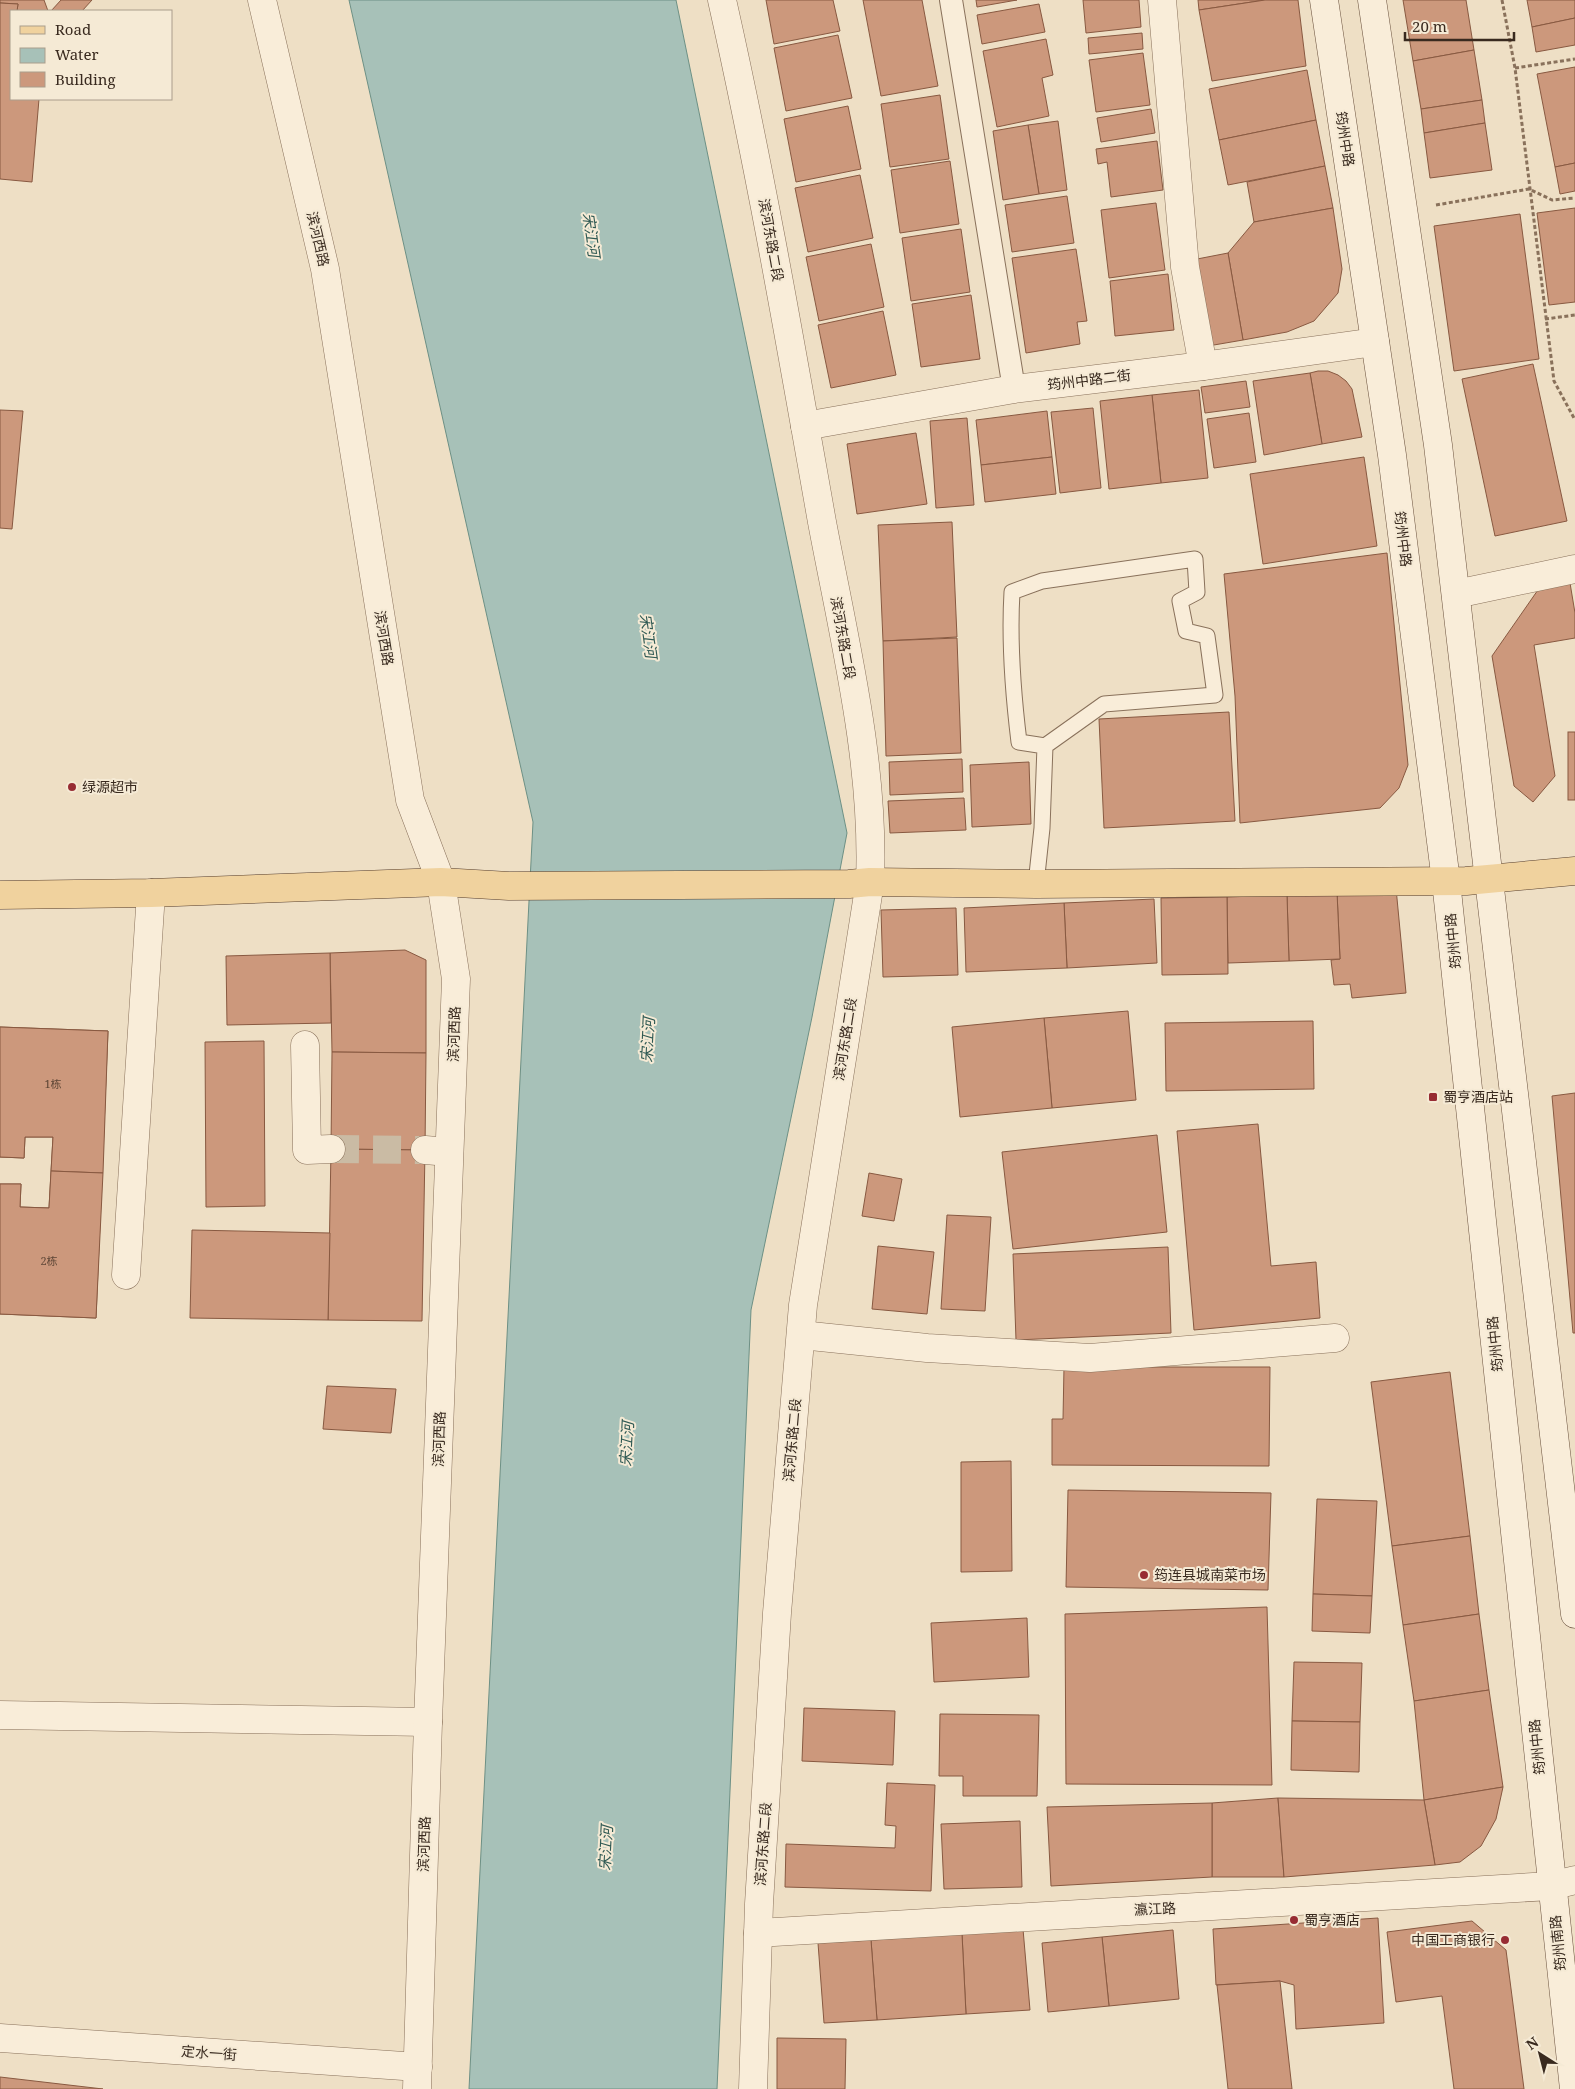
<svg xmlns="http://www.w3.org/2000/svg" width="1575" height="2089" font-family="'Noto Serif','Noto Sans SC',serif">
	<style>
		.water { fill: #a7c1b8; stroke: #6d9085 }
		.building { fill: #cc987c; stroke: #885941 }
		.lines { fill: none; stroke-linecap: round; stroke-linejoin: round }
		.minor-tunnel { stroke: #cabba4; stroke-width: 28; stroke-dasharray: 28 14; stroke-linecap: butt }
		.service-casing { stroke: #89715b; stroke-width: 17 }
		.pedestrian-casing { stroke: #89715b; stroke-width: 24 }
		.minor-casing { stroke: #89715b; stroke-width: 29 }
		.tertiary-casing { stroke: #89715b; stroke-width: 29 }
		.secondary-casing { stroke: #6b523e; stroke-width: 29 }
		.primary-casing { stroke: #573f2f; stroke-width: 29 }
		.path { stroke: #89715b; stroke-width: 3; stroke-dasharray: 4 2.5; stroke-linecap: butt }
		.service { stroke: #f9edd9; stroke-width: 15 }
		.pedestrian { stroke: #f9edd9; stroke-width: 22 }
		.minor { stroke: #f9edd9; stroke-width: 28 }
		.tertiary { stroke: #f9edd9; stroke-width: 28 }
		.secondary { stroke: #f9edd9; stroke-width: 28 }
		.primary { stroke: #f0d29e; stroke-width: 28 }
		.poi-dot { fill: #972c33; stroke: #f5ead5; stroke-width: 2 }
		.labels { text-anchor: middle; stroke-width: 4; stroke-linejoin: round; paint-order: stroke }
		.number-label { font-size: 11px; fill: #5e4636 }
		.street-label { font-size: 14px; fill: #392a1f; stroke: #f5ead5 }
		.poi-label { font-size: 14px; fill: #392a1f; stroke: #f5ead5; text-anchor: start }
		.water-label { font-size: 15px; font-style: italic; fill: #2f5953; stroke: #f5ead5 }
	</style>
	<rect width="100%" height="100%" fill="#eedfc5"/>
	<path class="water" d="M349,0H676L847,833L812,1017L751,1310L717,2089H469L533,822Z"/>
	<g class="building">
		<path d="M0,0H44L48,11H17L18,4L0,3Z"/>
		<path d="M61,0H92L82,11H51Z"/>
		<path d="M766,0H833L840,31L774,44Z"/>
		<path d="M863,0H922L938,86L881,96Z"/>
		<path d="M976,0H1017L977,7Z"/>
		<path d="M1083,0H1139L1141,27L1086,33Z"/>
		<path d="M1198,0H1265L1199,10Z"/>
		<path d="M1265,0H1298L1306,66L1212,81L1199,10Z"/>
		<path d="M1403,0H1466L1474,50L1413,61Z"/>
		<path d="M1527,0H1575V18L1532,27Z"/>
		<path d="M0,3L18,4L17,11H11V99H39L32,182L0,179Z"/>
		<path d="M1039,4L1045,32L982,44L977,15Z"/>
		<path d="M1575,18V45L1536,52L1532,27Z"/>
		<path d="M1142,33L1143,49L1089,54L1088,38Z"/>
		<path d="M838,35L852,98L786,111L774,48Z"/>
		<path d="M1046,39L1053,75L1042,78L1049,116L997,127L983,51Z"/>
		<path d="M1474,50L1482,100L1421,109L1413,61Z"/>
		<path d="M1143,53L1150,105L1096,112L1089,60Z"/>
		<path d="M1575,67V163L1555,167L1537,74Z"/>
		<path d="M1307,70L1316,120L1219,140L1209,89Z"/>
		<path d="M940,95L949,159L890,167L881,104Z"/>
		<path d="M1482,100L1485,123L1424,133L1421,109Z"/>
		<path d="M848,106L861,169L796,182L784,119Z"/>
		<path d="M1151,109L1155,133L1101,142L1097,118Z"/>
		<path d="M1316,120L1325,166L1228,185L1219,140Z"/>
		<path d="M1058,121L1067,190L1039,194L1028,125Z"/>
		<path d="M1485,123L1492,170L1430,178L1424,133Z"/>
		<path d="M1028,125L1039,194L1003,200L993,131Z"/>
		<path d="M1157,141L1163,190L1111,197L1107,162L1098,164L1096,149Z"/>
		<path d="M950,161L959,224L900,233L891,170Z"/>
		<path d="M1575,163V191L1560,194L1555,167Z"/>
		<path d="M1325,166L1333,208L1254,222L1247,182Z"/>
		<path d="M860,175L873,238L808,252L795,188Z"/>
		<path d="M1067,196L1074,243L1012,252L1005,205Z"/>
		<path d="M1156,203L1165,270L1109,278L1101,210Z"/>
		<path d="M1333,208L1342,269L1338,293L1314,321L1287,332L1243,340L1228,253L1254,222Z"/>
		<path d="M1575,208V302L1549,305L1537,213Z"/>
		<path d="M1520,214L1539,359L1454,371L1434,226Z"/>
		<path d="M961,229L970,292L911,301L902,238Z"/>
		<path d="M871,244L884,307L819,321L806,257Z"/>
		<path d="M1076,249L1087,321L1077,322L1080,344L1026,353L1012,258Z"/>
		<path d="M1228,253L1243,340L1208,346L1192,260Z"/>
		<path d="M1168,274L1174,330L1115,336L1110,281Z"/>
		<path d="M971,295L980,359L921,367L912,304Z"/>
		<path d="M883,311L896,375L831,388L818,325Z"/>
		<path d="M1533,364L1567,521L1495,536L1462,379Z"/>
		<path d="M1318,371H1328L1338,375L1346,381L1352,389L1362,437L1322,444L1310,373Z"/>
		<path d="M1310,373L1322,444L1264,455L1253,381Z"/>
		<path d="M1246,381L1250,407L1205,413L1201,387Z"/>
		<path d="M1199,390L1208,478L1161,483L1152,395Z"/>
		<path d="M1152,395L1161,483L1109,489L1100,401Z"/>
		<path d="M1093,408L1101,488L1060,493L1051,412Z"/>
		<path d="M0,410L23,411L12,529L0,528Z"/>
		<path d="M1047,411L1052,457L981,465L976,420Z"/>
		<path d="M1249,413L1256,462L1214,468L1207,419Z"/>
		<path d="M967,418L974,505L936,508L930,421Z"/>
		<path d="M916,433L927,504L857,514L847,444Z"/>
		<path d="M1052,457L1056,494L985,502L981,465Z"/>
		<path d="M1364,457L1377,546L1263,564L1250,474Z"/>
		<path d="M952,522L957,637L883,641L878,525Z"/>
		<path d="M1387,553L1408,765L1399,788L1380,808L1240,823L1235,696L1224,574Z"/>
		<path d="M1570,583L1575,613V638L1534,645L1555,776L1533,802L1514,786L1492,656L1540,587Z"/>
		<path d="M957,638L961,753L886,756L883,641Z"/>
		<path d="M1229,712L1235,821L1104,828L1099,719Z"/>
		<rect x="1568" y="732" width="7" height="68"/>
		<path d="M962,759L963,792L890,795L889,762Z"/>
		<path d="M1029,762L1031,824L972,827L970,765Z"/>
		<path d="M964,798L966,830L890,833L888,801Z"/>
		<path d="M1396,888L1406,993L1352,998L1350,984L1334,985L1331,960L1340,959L1337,892Z"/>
		<path d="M1337,892L1340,959L1289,961L1287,895Z"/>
		<path d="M1287,895L1289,961L1228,963L1227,897Z"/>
		<path d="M1227,897L1228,974L1162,975L1161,898Z"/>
		<path d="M1154,899L1157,963L1067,968L1064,903Z"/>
		<path d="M1064,903L1067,968L966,972L964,908Z"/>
		<path d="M956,908L958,975L883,977L881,910Z"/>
		<path d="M405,950L426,960V1053L332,1052L330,953Z"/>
		<path d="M330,953L331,1023L227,1025L226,956Z"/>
		<path d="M1128,1011L1136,1100L1052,1108L1044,1018Z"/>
		<path d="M1044,1018L1052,1108L960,1117L952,1027Z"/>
		<path d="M1313,1021L1314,1089L1166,1091L1165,1023Z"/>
		<path d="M0,1027L108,1031L96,1318L0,1314V1184H21L20,1207L49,1208L53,1137H25L24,1158L0,1157Z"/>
		<path d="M0,1027L108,1031L103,1173L51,1171L53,1137H25L24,1158L0,1157Z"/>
		<path d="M264,1041L265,1206L206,1207L205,1042Z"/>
		<path d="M332,1052L426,1053L425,1150L331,1149Z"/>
		<path d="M1575,1093V1333H1573L1552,1096Z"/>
		<path d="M1258,1124L1271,1266L1316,1262L1320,1318L1194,1330L1177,1131Z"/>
		<path d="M1157,1135L1167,1232L1013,1249L1002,1152Z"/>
		<path d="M331,1149L425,1150L422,1321L328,1320Z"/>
		<path d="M51,1171L103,1173L96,1318L0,1314V1184H21L20,1207L49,1208Z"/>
		<path d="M869,1173L902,1179L894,1221L862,1216Z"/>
		<path d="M947,1215L991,1217L985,1311L941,1309Z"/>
		<path d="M192,1230L330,1233L328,1320L190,1318Z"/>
		<path d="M878,1246L934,1252L927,1314L872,1309Z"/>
		<path d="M1168,1247L1171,1333L1016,1340L1013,1254Z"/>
		<path d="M1064,1367H1270L1269,1466L1052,1465V1419H1063Z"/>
		<path d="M1450,1372L1470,1536L1392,1546L1371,1382Z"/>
		<path d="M327,1386L396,1389L391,1433L323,1429Z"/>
		<path d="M1011,1461L1012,1571L961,1572V1462Z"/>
		<path d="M1068,1490L1271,1493L1268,1590L1066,1587Z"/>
		<path d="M1317,1499L1377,1501L1372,1596L1313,1594Z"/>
		<path d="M1470,1536L1479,1614L1403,1625L1392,1546Z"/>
		<path d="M1313,1594L1372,1596L1370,1633L1312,1631Z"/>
		<path d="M1267,1607L1272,1785L1066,1784L1065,1614Z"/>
		<path d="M1479,1614L1489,1690L1414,1701L1403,1625Z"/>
		<path d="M1027,1618L1029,1677L934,1682L931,1623Z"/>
		<path d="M1294,1662L1362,1663L1360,1722L1292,1721Z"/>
		<path d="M1489,1690L1503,1787L1424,1800L1414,1701Z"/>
		<path d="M804,1708L895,1711L893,1765L802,1761Z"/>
		<path d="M940,1714L1039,1715L1037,1796H963V1776H939Z"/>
		<path d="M1292,1721L1360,1722L1359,1772L1291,1770Z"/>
		<path d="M887,1783L935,1785L931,1891L785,1887L786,1844L895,1848L896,1826L885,1825Z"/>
		<path d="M1503,1787L1496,1819L1481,1846L1460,1862L1435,1865L1424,1800Z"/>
		<path d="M1278,1798L1284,1877H1212V1803Z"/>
		<path d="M1278,1798L1424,1800L1435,1865L1284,1877Z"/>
		<path d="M1212,1803V1877L1051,1886L1047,1807Z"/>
		<path d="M1020,1821L1022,1887L944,1889L941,1824Z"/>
		<path d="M1378,1918L1384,2023L1296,2029L1294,1985L1280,1981L1216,1985L1213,1929Z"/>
		<path d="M1472,1921L1506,1950L1524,2089H1454L1442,1996L1396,2002L1387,1932Z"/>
		<path d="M1023,1929L1030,2010L966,2014L962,1934Z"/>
		<path d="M1173,1930L1179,1999L1109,2006L1102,1937Z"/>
		<path d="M962,1934L966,2014L877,2020L871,1940Z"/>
		<path d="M1102,1937L1109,2006L1048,2012L1042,1943Z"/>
		<path d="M871,1940L877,2020L824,2023L818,1943Z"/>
		<path d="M1280,1981L1292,2089H1228L1217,1985Z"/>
		<path d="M777,2038L846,2039L845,2089H777Z"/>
		<path d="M0,2077L103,2089H0Z"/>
	</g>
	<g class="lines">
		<path class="minor-tunnel" d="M331,1149L425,1150"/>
		<defs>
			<path id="service" d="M1036,884L1042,828L1045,746L1019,742C1013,693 1009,642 1012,592L1042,581L1195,559L1197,592L1180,601L1186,631L1207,636L1215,695L1104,704L1045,746"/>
			<path id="pedestrian" d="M951,0L1014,389"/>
			<g id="minor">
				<path d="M1162,0L1185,267L1203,366"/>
				<path d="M805,426L1014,389L1203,366L1375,342"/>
				<path d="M1456,594L1575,569"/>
				<path d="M305,1045L307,1150L331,1149"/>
				<path d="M425,1150L449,1152"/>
				<path d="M126,1275L151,893"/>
				<path d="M801,1335L927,1348L1090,1358L1335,1338"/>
				<path d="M0,1715L428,1722"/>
				<path d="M0,2038L418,2067"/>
			</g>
			<g id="tertiary">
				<path d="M262,0L325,269L410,800L441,882L456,979L428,1722L417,2089"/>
				<path d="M722,0C761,173 791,347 822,522C844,639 875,763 870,882L803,1305L777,1613L759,1904L753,2089"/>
				<path d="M758,1933L1551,1886L1575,1880"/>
			</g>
			<g id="secondary">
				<path d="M1324,0L1392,455L1446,881L1574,2089"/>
				<path d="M1372,0L1438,445L1575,1614"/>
			</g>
			<path id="primary" d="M0,895L151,893L441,882L509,886L849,884L870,882L1036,884L1466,881L1575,871"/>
		</defs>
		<use href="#service" class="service-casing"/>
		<use href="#pedestrian" class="pedestrian-casing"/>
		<use href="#minor" class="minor-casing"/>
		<use href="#tertiary" class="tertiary-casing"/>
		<use href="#secondary" class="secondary-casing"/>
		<use href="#primary" class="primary-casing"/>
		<g class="path">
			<path d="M1502,0L1515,68L1554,381L1575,420"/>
			<path d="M1515,68L1575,59"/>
			<path d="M1436,205L1529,189L1552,200L1575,198"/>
			<path d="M1545,319L1575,315"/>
		</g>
		<use href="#service" class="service"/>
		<use href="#pedestrian" class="pedestrian"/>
		<use href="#minor" class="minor"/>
		<use href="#tertiary" class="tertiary"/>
		<use href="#secondary" class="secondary"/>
		<use href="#primary" class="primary"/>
	</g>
	<g class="poi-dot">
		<circle cx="72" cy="787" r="5"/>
		<rect x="1428" y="1092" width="10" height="10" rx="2.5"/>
		<circle cx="1144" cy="1575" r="5"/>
		<circle cx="1294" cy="1920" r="5"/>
		<circle cx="1505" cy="1940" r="5"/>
	</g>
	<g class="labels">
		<g class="number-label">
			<text x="53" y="1088">1栋</text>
			<text x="49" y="1265">2栋</text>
		</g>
		<g class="street-label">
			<text transform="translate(1345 139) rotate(81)" y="5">筠州中路</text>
			<text transform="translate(318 239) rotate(77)" y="5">滨河西路</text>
			<text transform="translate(771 240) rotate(80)" y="5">滨河东路二段</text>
			<text transform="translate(1089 380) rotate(-7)" y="5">筠州中路二街</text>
			<text transform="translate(1403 539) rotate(83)" y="5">筠州中路</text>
			<text transform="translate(384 638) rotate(81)" y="5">滨河西路</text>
			<text transform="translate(843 638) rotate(80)" y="5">滨河东路二段</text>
			<text transform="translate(1453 941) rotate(-96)" y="5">筠州中路</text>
			<text transform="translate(454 1034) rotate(-88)" y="5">滨河西路</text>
			<text transform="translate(845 1039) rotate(-81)" y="5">滨河东路二段</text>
			<text transform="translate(1495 1344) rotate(-96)" y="5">筠州中路</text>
			<text transform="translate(439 1439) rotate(-88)" y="5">滨河西路</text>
			<text transform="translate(792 1440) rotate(-85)" y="5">滨河东路二段</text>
			<text transform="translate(1537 1747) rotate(-96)" y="5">筠州中路</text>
			<text transform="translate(424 1844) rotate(-88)" y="5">滨河西路</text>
			<text transform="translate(763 1844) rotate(-86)" y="5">滨河东路二段</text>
			<text transform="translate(1155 1909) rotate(-3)" y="5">瀛江路</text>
			<text transform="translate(1558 1943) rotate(-96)" y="5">筠州南路</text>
			<text transform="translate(209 2053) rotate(4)" y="5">定水一街</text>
		</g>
		<g class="poi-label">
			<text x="82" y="792">绿源超市</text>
			<text x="1443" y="1102">蜀亨酒店站</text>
			<text x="1154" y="1580">筠连县城南菜市场</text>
			<text x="1304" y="1925">蜀亨酒店</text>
			<text x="1495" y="1945" text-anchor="end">中国工商银行</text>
		</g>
		<g class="water-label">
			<text transform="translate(591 235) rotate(82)" y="5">宋江河</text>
			<text transform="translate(648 636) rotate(82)" y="5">宋江河</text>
			<text transform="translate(648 1040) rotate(-87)" y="5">宋江河</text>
			<text transform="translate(627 1444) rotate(-87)" y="5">宋江河</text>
			<text transform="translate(606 1848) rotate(-87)" y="5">宋江河</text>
		</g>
	</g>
	<rect x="10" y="10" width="162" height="90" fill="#f5ead5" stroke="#aa9d8c"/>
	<rect x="20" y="26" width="25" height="8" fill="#f0d29e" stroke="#aa9d8c"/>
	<text x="55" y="35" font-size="15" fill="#392a1f">Road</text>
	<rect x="20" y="48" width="25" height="15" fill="#a7c1b8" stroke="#aa9d8c"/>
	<text x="55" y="60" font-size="15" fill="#392a1f">Water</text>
	<rect x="20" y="72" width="25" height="15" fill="#cc987c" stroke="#aa9d8c"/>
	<text x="55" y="85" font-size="15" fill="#392a1f">Building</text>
	<g transform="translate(1540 2054) rotate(324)" stroke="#f5ead5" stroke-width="4" paint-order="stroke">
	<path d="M0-4L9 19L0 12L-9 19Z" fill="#392a1f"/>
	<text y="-8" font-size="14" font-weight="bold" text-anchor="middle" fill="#392a1f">N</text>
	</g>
	<path d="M1405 32v8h109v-8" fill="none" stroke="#392a1f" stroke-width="2.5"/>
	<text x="1412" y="32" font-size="15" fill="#392a1f" stroke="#f5ead5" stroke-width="4" paint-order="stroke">20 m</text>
</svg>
